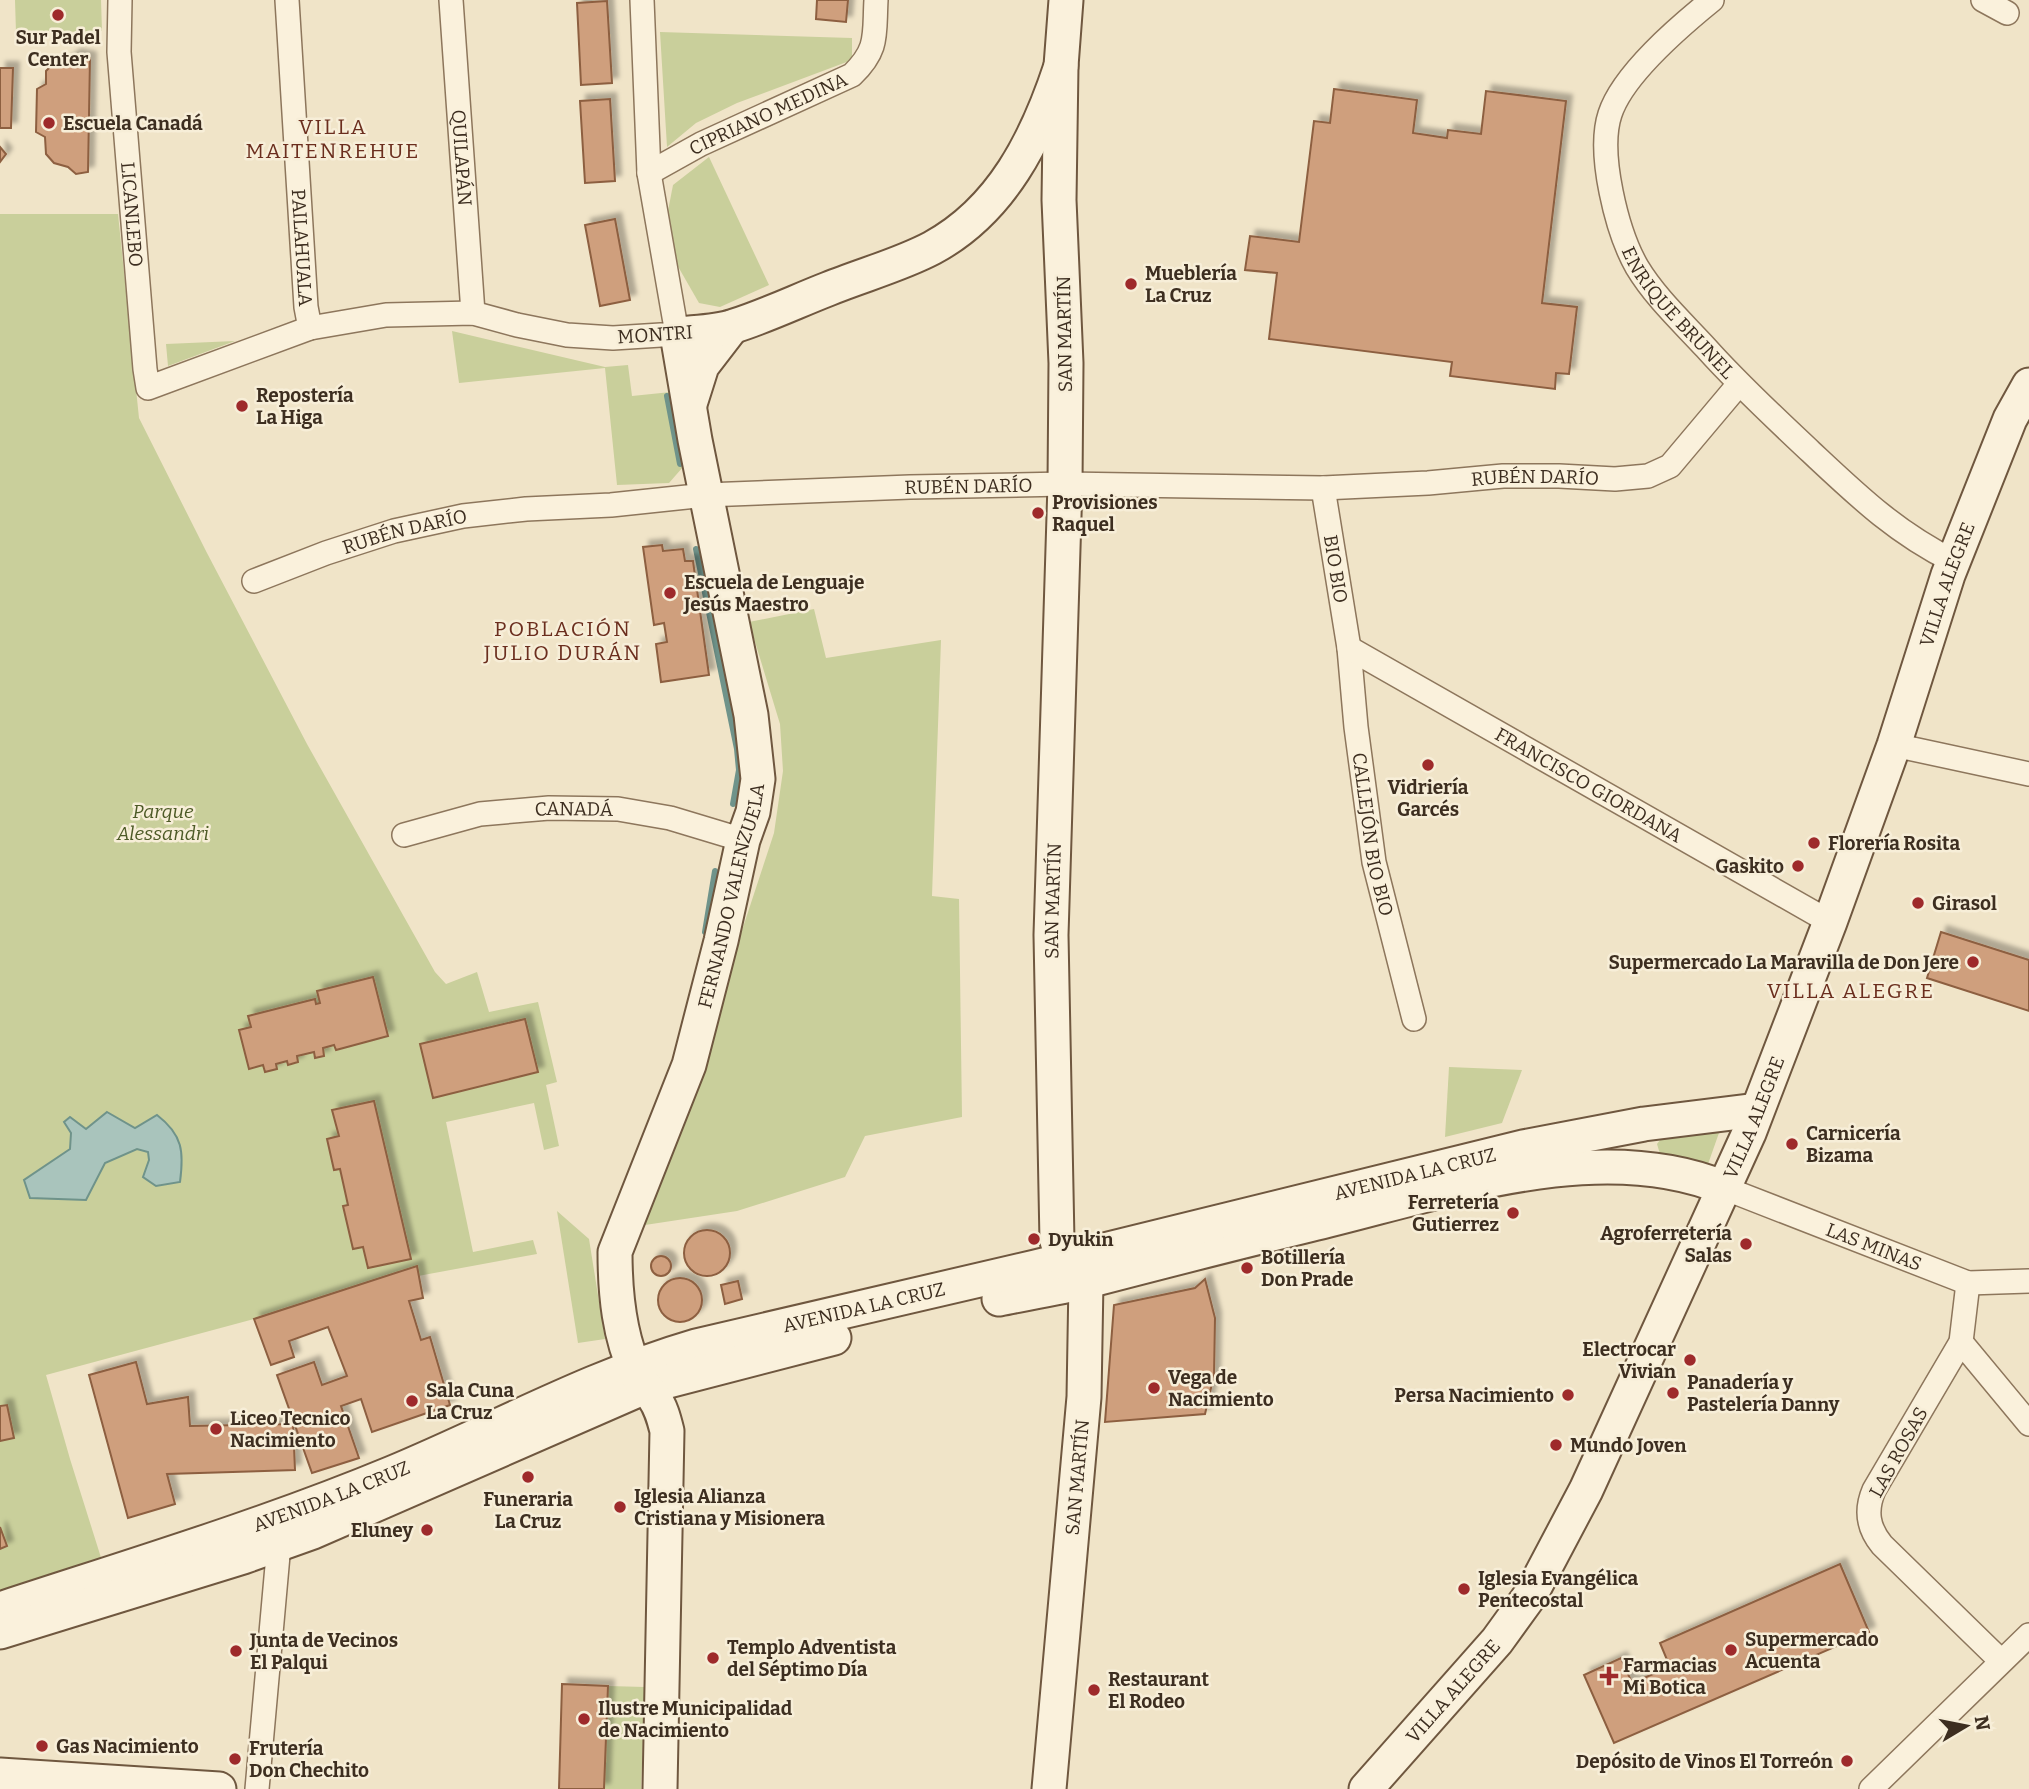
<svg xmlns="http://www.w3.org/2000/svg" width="2029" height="1789" font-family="Bitter,serif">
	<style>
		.green { fill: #c9cf9b }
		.water { fill: #a9c4bc; stroke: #6f938a; stroke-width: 2 }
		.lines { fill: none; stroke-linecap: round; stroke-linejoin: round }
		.stream { stroke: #6f938a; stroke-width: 6 }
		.building { fill: #cf9f7d; stroke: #8d5f41; stroke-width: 2; filter: url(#shadow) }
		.street-casing { stroke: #8d765c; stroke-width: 26 }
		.secondary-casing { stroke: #6f573f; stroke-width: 37 }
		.street { stroke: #faf1dc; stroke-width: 23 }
		.secondary { stroke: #faf1dc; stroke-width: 33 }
		.poi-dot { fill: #9e2a2b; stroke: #f7eed8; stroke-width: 2.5 }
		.labels { text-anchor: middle; stroke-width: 5; stroke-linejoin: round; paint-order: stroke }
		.poi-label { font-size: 19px; font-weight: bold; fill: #3d2e20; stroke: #f7eed8; text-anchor: start }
		.street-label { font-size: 19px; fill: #3d2e20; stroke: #f7eed8 }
		.park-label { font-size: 19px; font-style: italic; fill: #4d5a26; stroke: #f7eed8 }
		.neighbourhood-label { font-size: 21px; letter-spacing: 2px; fill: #6b2e1e; stroke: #f7eed8 }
	</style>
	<defs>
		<filter id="shadow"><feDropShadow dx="6" dy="-6" stdDeviation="2" flood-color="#0004"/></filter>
	</defs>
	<rect width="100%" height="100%" fill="#f0e4c8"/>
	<g class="green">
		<path d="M15,0H101L102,31L16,33Z"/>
		<path d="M660,32L852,38V60L737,103L696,123L667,147Z"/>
		<path d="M709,157L769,285L720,307L699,303L676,263L667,216L673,185Z"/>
		<path d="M0,214H118L139,418L207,553L307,744L435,972L446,984L477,972L489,1012L538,1002L557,1082L546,1085L559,1146L544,1150L534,1103L446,1122L473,1252L533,1240L537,1254L418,1276L417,1267L254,1319L46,1375L70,1459L103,1564L0,1593Z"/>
		<path d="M452,331L605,367L628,365L632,396L671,392L683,467L669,483L617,485L605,368L459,383Z"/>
		<path d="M235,341L168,366L166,344Z"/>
		<path d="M814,609L826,658L941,640L932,896L959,899L962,1117L865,1136L845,1177L737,1211L645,1225L774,833L783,771L780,724L749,622Z"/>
		<path d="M1449,1067L1522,1070L1502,1123L1445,1137Z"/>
		<path d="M1720,1130L1707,1167L1660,1154L1657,1144L1664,1135Z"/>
		<path d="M557,1211L589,1239L605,1339L578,1343Z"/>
		<path d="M608,1686L645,1687L641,1789H604Z"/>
	</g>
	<path class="water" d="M107,1112L135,1128L157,1115C183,1135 184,1152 180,1182L156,1186L143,1177L149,1160L148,1152L137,1149L105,1163L86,1200L30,1198L24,1180L70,1149L71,1133L64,1122L70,1117L86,1129Z"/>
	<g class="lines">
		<g class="stream">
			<path d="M667,396L680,464"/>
			<path d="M696,549L737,749L739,770L733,804"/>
			<path d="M705,932L715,871"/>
		</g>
	</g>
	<g class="building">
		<path d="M817,0H848L846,22L816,19Z"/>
		<path d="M607,1L612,83L581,85L577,3Z"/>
		<path d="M75,55L90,58L88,172L76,174L68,167L54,163L46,154L45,137L36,132L37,89L46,84V71L53,64L64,63Z"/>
		<path d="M0,68H13L11,128H0Z"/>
		<path d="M1334,89L1417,100L1413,133L1447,138L1448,130L1481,134L1486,91L1566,101L1542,303L1577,307L1569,374L1556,373L1555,389L1450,376L1452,362L1269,339L1277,273L1245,270L1250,236L1299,242L1314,121L1330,123Z"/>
		<path d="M610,99L615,181L585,183L580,101Z"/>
		<path d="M0,147L6,154L0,162Z"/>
		<path d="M615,219L630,300L600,306L585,225Z"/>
		<path d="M662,545L663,551L683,549L685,561H693L709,675L661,682L656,644L667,642L664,623L654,625L643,547Z"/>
		<path d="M1941,932L2029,960V1011L1927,978Z"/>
		<path d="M373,977L388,1036L336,1050L334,1045L323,1048L324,1056L315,1058L314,1052L297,1056L298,1062L288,1065L287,1061L276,1064L277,1069L265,1072L263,1065L249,1069L239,1030L251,1027L248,1016L315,999L316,1004L320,1003L317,991Z"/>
		<path d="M525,1019L538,1072L433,1098L420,1044Z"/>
		<path d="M374,1101L411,1259L368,1268L363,1247L353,1249L343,1206L348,1205L340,1169L334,1170L327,1139L339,1136L332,1110Z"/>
		<circle cx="707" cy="1253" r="23"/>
		<circle cx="661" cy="1266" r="10"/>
		<path d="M417,1266L423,1298L409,1301L421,1340L430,1337L450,1405L372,1432L361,1399L341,1406L359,1458L312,1473L277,1375L314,1362L322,1385L347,1376L328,1327L289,1341L294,1357L271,1365L254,1319Z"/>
		<circle cx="680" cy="1300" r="22"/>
		<path d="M1205,1279L1215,1318L1214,1375L1205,1414L1105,1422L1114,1305L1195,1288Z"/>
		<path d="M738,1281L742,1299L725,1304L721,1285Z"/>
		<path d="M136,1362L147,1404L188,1397L190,1426L293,1424L295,1470L167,1474L175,1504L128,1518L89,1375Z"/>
		<path d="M7,1405L14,1438L0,1441V1406Z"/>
		<path d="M0,1527L7,1546L0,1549Z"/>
		<path d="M1840,1564L1869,1632L1614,1743L1584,1675L1621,1658L1632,1683L1670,1667L1660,1643Z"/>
		<path d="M562,1684L608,1686L604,1789H559Z"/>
	</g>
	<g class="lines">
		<defs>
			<g id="street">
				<path id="s1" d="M120,0L119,52L145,369L148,388L310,328L386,315L473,313L517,325L567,335L613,338L677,334L649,173L642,0"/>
				<path id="s2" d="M287,0L306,307L310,328"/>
				<path id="s3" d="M451,0L473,313"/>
				<path id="s4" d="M1712,0C1680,26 1623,74 1610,114C1597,153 1617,232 1637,267C1655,297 1682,322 1706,348C1739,385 1775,418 1811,452C1858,496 1895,532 1953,561"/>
				<path d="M1983,0L2007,13"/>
				<path id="s5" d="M649,173L701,144L852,75C879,49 874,35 876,0"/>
				<path id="s6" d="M1323,488L1349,648L1356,727L1374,862L1414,1019"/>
				<path id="s7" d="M254,581L326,553L394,531L463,516L526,509L611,505L706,495L910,487L1065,484L1323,488L1428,483L1503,476H1559L1615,479L1648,476L1670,466L1739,384"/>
				<path id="s8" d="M1349,648L1830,922"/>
				<path d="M1894,745L2029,774"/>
				<path id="s9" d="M404,835L480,814L549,808L618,809L670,818L743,840"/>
				<path id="s10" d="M1724,1188L1968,1283L2029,1281"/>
				<path d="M1968,1283L1961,1342L1874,1490C1865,1511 1868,1528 1882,1545L2001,1661"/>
				<path d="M1961,1342L2029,1424"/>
				<path d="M257,1789L279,1544L275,1531"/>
				<path d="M1871,1789L2029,1635"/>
			</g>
			<g id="secondary">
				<path d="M690,404L702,366L732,327"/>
				<path d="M999,1299C1029,1293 1059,1288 1088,1281C1161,1262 1235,1243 1309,1225C1437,1195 1597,1135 1724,1188"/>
				<path id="s11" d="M0,1609C131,1566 264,1526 392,1473C493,1431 590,1377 696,1346L1035,1267L1523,1147L1644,1124L1757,1110"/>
				<path d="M0,1632L243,1557L313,1532L645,1387L834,1338"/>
				<path d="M0,1775L219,1789"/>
				<path id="s12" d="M660,1789L667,1431C664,1419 661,1407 653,1396C648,1389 641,1383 637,1374C619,1337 615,1294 615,1252L689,1065L721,941L743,840L753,812L758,779L751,715L695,440L677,334C695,332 717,332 734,326C766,316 797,301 828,289C862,275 900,265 932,248C1002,210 1037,139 1061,66"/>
				<path id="s13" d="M1049,1789L1084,1397L1086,1281L1063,1260L1057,1241L1051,935L1065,484L1066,363L1059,200L1061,66L1066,0"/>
				<path id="s14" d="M1366,1789L1497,1641L1531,1594L1586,1490L1749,1133L1830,922L1894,745L1948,575L2010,419L2029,385"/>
			</g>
		</defs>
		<use href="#street" class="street-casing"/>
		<use href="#secondary" class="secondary-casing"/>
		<use href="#street" class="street"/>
		<use href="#secondary" class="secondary"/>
	</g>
	<g class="poi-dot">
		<circle cx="58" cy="15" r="7"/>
		<circle cx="49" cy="123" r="7"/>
		<circle cx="1131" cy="284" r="7"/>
		<circle cx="242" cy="406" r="7"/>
		<circle cx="1038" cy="513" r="7"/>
		<circle cx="670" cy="593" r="7"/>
		<circle cx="1428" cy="765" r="7"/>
		<circle cx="1814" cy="843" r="7"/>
		<circle cx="1798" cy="866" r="7"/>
		<circle cx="1918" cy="903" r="7"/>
		<circle cx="1973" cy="962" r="7"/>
		<circle cx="1792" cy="1144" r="7"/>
		<circle cx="1513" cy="1213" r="7"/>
		<circle cx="1034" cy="1239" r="7"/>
		<circle cx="1746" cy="1244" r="7"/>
		<circle cx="1247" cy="1268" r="7"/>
		<circle cx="1690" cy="1360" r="7"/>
		<circle cx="1154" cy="1388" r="7"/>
		<circle cx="1673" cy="1393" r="7"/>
		<circle cx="1568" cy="1395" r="7"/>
		<circle cx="412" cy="1401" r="7"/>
		<circle cx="216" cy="1429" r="7"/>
		<circle cx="1556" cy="1445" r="7"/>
		<circle cx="528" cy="1477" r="7"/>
		<circle cx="620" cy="1507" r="7"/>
		<circle cx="427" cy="1530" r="7"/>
		<circle cx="1464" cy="1589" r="7"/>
		<circle cx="1731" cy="1650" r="7"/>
		<circle cx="236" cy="1651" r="7"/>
		<circle cx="713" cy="1658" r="7"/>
		<path d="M1605.5 1665.5h7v7h7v7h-7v7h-7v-7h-7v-7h7z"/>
		<circle cx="1094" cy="1690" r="7"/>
		<circle cx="584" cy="1719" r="7"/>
		<circle cx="42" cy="1746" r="7"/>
		<circle cx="235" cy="1759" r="7"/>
		<circle cx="1847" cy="1761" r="7"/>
	</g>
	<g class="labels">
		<g class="poi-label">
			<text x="58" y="44" text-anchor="middle">Sur Padel<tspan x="58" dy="22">Center</tspan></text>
			<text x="63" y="130">Escuela Canadá</text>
			<text x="1145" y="280">Mueblería<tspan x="1145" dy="22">La Cruz</tspan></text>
			<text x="256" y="402">Repostería<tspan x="256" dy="22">La Higa</tspan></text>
			<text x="1052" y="509">Provisiones<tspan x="1052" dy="22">Raquel</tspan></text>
			<text x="684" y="589">Escuela de Lenguaje<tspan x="684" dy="22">Jesús Maestro</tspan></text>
			<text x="1428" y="794" text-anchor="middle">Vidriería<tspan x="1428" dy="22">Garcés</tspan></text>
			<text x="1828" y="850">Florería Rosita</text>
			<text x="1784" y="873" text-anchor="end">Gaskito</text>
			<text x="1932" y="910">Girasol</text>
			<text x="1959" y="969" text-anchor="end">Supermercado La Maravilla de Don Jere</text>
			<text x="1806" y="1140">Carnicería<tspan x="1806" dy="22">Bizama</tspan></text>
			<text x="1499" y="1209" text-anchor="end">Ferretería<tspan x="1499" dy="22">Gutierrez</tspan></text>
			<text x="1732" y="1240" text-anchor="end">Agroferretería<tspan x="1732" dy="22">Salas</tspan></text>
			<text x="1048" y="1246">Dyukin</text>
			<text x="1261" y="1264">Botillería<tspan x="1261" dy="22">Don Prade</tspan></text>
			<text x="1676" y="1356" text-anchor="end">Electrocar<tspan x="1676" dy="22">Vivian</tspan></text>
			<text x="1168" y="1384">Vega de<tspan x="1168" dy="22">Nacimiento</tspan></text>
			<text x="1687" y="1389">Panadería y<tspan x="1687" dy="22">Pastelería Danny</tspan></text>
			<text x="426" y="1397">Sala Cuna<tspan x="426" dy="22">La Cruz</tspan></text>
			<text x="1554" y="1402" text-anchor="end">Persa Nacimiento</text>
			<text x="230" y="1425">Liceo Tecnico<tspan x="230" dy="22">Nacimiento</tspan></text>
			<text x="1570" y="1452">Mundo Joven</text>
			<text x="634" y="1503">Iglesia Alianza<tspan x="634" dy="22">Cristiana y Misionera</tspan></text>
			<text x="528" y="1506" text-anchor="middle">Funeraria<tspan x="528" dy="22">La Cruz</tspan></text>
			<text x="413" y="1537" text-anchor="end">Eluney</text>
			<text x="1478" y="1585">Iglesia Evangélica<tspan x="1478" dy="22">Pentecostal</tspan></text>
			<text x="1745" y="1646">Supermercado<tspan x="1745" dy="22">Acuenta</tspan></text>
			<text x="250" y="1647">Junta de Vecinos<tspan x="250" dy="22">El Palqui</tspan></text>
			<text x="727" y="1654">Templo Adventista<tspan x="727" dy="22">del Séptimo Día</tspan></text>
			<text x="1623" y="1672">Farmacias<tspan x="1623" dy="22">Mi Botica</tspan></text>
			<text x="1108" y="1686">Restaurant<tspan x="1108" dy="22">El Rodeo</tspan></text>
			<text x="598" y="1715">Ilustre Municipalidad<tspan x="598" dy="22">de Nacimiento</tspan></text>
			<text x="56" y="1753">Gas Nacimiento</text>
			<text x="249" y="1755">Frutería<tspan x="249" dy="22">Don Chechito</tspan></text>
			<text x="1833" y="1768" text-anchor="end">Depósito de Vinos El Torreón</text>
		</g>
		<g class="street-label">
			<text dy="7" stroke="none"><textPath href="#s5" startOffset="133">CIPRIANO MEDINA</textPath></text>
			<text dy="7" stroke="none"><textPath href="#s3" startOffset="158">QUILAPÁN</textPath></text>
			<text dy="7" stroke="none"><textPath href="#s1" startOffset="215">LICANLEBO</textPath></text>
			<text dy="7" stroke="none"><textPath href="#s2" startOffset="248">PAILAHUALA</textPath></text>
			<text dy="7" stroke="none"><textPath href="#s4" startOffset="374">ENRIQUE BRUNEL</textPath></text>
			<text transform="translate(655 334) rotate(-4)" y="7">MONTRI</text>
			<text transform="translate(1064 334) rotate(-91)" y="7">SAN MARTÍN</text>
			<text dy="7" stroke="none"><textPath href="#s7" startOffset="1293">RUBÉN DARÍO</textPath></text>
			<text dy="7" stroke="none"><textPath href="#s7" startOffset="726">RUBÉN DARÍO</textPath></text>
			<text dy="7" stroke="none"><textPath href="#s7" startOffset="159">RUBÉN DARÍO</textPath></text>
			<text dy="7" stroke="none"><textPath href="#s6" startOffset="82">BIO BIO</textPath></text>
			<text dy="7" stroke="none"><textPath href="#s14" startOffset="1349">VILLA ALEGRE</textPath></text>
			<text dy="7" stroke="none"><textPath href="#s8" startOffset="276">FRANCISCO GIORDANA</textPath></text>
			<text dy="7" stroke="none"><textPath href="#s9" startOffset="173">CANADÁ</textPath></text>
			<text dy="7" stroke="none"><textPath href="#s6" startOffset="350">CALLEJÓN BIO BIO</textPath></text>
			<text dy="7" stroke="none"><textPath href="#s12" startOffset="924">FERNANDO VALENZUELA</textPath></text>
			<text dy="7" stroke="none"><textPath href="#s13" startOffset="901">SAN MARTÍN</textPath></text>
			<text dy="7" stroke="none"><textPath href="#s14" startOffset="782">VILLA ALEGRE</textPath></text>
			<text dy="7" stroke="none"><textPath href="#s11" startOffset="1484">AVENIDA LA CRUZ</textPath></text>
			<text dy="7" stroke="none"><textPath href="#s10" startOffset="161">LAS MINAS</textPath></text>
			<text dy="7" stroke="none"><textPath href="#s11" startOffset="917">AVENIDA LA CRUZ</textPath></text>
			<text transform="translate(1898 1452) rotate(-61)" y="7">LAS ROSAS</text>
			<text dy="7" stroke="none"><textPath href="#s13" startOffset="313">SAN MARTÍN</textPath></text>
			<text dy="7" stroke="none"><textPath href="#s11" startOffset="350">AVENIDA LA CRUZ</textPath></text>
			<text dy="7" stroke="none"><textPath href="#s14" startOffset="131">VILLA ALEGRE</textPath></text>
		</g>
		<g class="park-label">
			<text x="163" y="818">Parque<tspan x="163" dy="22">Alessandri</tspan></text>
		</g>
		<g class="neighbourhood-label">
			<text x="333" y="134">VILLA<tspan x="333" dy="24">MAITENREHUE</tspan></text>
			<text x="563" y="636">POBLACIÓN<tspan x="563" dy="24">JULIO DURÁN</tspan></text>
			<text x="1851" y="998">VILLA ALEGRE</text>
		</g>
	</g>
	<g transform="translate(1966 1726) rotate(80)" stroke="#f7eed8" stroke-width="5" paint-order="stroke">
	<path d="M0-5L12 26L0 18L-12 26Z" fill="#3d2e20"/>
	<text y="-10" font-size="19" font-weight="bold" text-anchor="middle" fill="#3d2e20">N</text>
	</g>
</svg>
